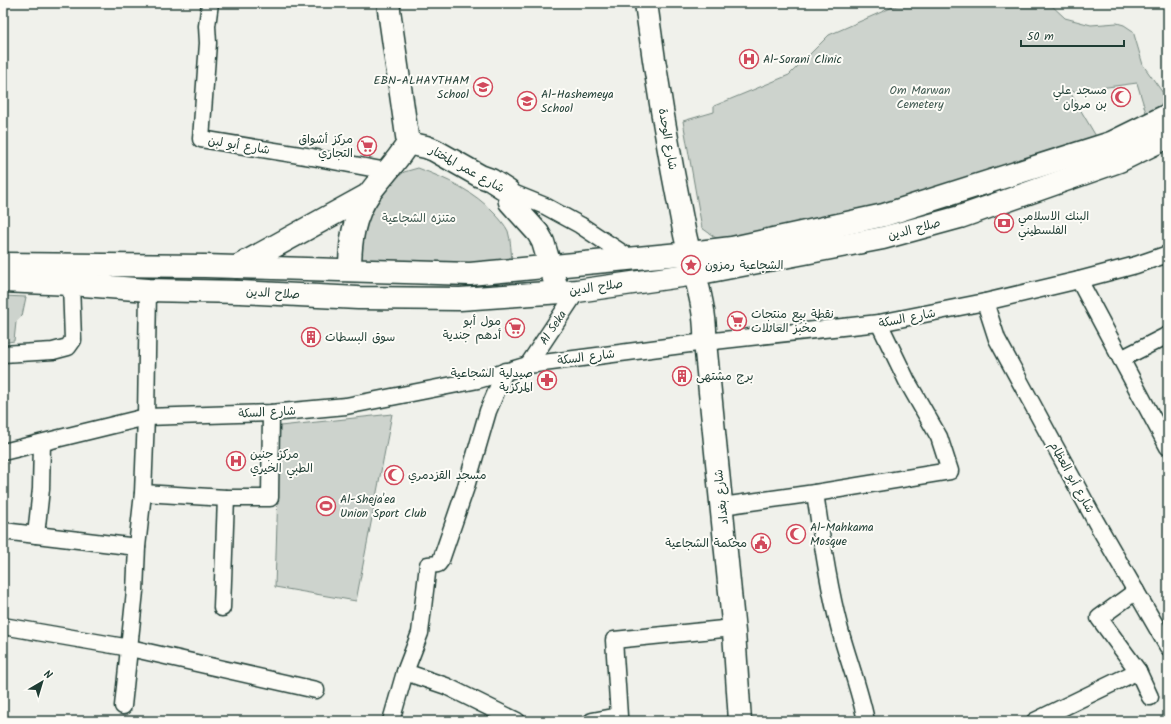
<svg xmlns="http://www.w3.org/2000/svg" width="1171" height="724" font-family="Kalam,'Playpen Sans Arabic',sans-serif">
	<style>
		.green { fill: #cdd3cd; stroke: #768880 }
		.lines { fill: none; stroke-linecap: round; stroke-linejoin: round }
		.minor-casing { stroke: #1f3d34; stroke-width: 19 }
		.secondary-casing { stroke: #1f3d34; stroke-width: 25 }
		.trunk-casing { stroke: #1f3d34; stroke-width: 25 }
		.minor { stroke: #fdfcf7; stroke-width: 16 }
		.secondary { stroke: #fdfcf7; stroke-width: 22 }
		.trunk { stroke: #fdfcf7; stroke-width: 22 }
		.labels { text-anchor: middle; stroke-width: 4; stroke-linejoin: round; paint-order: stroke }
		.poi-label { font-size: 12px; fill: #1f3d34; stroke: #fdfcf7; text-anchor: start }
		.park-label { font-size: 12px; fill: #425b53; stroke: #fdfcf7 }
		.street-label { font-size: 12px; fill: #1f3d34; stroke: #fdfcf7 }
	</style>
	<rect width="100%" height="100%" fill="#f0f1eb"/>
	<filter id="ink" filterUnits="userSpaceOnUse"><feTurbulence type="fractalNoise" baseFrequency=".025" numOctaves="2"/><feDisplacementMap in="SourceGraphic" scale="8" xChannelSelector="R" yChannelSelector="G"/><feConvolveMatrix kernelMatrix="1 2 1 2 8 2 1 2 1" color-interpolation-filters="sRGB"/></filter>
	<g filter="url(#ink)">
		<g class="green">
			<path d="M902,3H1049L1065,18L1091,25L1117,23L1124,25L1133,31L1143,65L1168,100V105L1147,116L1137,83L1070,92L1097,138L848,220L731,241L716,238L702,228L683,121L714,112V106L789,75L829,35Z"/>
			<path d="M418,168C447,179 474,191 495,214C500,219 505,225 508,231C511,241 511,252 512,262L359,264L362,224L387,186L404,172Z"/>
			<path d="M3,296L26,297L22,316L16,322L14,341L3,343Z"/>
			<path d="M392,414L356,601L275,587L280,426Z"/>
		</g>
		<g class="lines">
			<defs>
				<g id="minor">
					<path d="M210,3L207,26L208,43L201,139L312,157L387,171"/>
					<path d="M508,191L545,206L580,225L631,259"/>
					<path d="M1079,280L1168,447"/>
					<path d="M985,302L997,339L1096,522L1168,647"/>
					<path d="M3,354L53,351L68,347L73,340L71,284"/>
					<path d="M1121,359L1168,335"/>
					<path id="s1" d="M528,365L577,291"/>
					<path d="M3,452L146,417L271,413L346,406L478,380L528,365L705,342L879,323L985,302L1079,280L1136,265L1168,254"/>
					<path d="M143,493L226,498H270L271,413"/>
					<path d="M815,493C822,539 828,585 840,630C848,660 860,690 866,721"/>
					<path d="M722,506L815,493L950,471L939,437L907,381L879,323"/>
					<path d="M3,531L137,547"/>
					<path d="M36,535L41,489L42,443"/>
					<path d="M1136,591L1099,618L1138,671L1150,697"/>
					<path d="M222,608L226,498"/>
					<path d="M3,626L130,648L316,690"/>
					<path d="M405,672L446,686L517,721"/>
					<path d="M123,706L135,591L137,547L143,493L146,417L148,290"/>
					<path d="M391,721L405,672L420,633L428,565L438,564L441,560L465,490L488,411L505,371"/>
					<path d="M592,721L619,716L614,640L733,628"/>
					<path d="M1035,721L1138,671"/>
				</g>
				<g id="secondary">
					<path d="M646,3C656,79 669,155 684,230C691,265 707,306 705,342L734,632L740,721"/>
					<path d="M408,143L426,147L434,150L480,176L491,180L508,191L510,202L538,233L543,242L558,292"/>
					<path d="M237,267L368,195"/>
					<path d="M350,270C350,243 353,217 369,194C381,177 397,162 408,143L388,3"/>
				</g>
				<g id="trunk">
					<path d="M3,264L205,266L470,274L690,253L732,248L884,215L1111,143L1168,115"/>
					<path d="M3,281L71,284L148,290L240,292L358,298L460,299L577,291L695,274L883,238L960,217L1119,161L1168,137"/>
				</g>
			</defs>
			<use href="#minor" class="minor-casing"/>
			<use href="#secondary" class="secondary-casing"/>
			<use href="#trunk" class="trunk-casing"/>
			<use href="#minor" class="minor"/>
			<use href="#secondary" class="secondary"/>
			<use href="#trunk" class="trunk"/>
		</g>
	</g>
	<defs>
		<symbol id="hospital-ring" viewBox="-11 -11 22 22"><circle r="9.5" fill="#fdfcf7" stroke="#d1495b" stroke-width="1.5"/><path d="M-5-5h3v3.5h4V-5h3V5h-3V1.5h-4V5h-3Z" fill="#d1495b"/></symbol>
		<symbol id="school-ring" viewBox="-11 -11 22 22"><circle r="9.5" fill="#fdfcf7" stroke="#d1495b" stroke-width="1.5"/><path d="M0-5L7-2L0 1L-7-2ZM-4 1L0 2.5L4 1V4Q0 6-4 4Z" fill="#d1495b"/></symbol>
		<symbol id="mosque-ring" viewBox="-11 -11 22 22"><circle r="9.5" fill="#fdfcf7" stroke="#d1495b" stroke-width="1.5"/><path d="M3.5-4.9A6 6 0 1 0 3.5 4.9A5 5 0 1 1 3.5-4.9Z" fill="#d1495b"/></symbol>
		<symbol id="supermarket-ring" viewBox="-11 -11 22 22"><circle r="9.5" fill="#fdfcf7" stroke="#d1495b" stroke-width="1.5"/><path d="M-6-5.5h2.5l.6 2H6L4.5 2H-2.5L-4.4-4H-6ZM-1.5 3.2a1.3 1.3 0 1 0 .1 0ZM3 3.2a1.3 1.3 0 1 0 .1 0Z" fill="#d1495b"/></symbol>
		<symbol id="bank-ring" viewBox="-11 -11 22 22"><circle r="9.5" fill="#fdfcf7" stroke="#d1495b" stroke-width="1.5"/><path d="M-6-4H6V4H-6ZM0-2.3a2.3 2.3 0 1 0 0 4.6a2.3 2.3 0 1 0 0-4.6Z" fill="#d1495b"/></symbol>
		<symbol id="sight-ring" viewBox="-11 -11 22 22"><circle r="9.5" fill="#fdfcf7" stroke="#d1495b" stroke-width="1.5"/><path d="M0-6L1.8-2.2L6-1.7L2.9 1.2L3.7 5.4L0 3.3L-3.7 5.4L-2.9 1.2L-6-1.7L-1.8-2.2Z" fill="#d1495b"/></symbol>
		<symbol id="building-ring" viewBox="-11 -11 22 22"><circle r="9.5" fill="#fdfcf7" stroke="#d1495b" stroke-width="1.5"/><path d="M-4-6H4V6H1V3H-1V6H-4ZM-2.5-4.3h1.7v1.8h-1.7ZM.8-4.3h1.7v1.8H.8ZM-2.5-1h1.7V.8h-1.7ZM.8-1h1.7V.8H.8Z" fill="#d1495b"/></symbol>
		<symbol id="pharmacy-ring" viewBox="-11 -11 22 22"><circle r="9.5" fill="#fdfcf7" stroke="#d1495b" stroke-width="1.5"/><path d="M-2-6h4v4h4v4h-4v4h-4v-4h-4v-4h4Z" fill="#d1495b"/></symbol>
		<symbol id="stadium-ring" viewBox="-11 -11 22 22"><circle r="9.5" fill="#fdfcf7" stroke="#d1495b" stroke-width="1.5"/><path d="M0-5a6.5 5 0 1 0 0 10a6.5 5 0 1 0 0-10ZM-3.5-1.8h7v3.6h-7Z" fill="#d1495b"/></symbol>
		<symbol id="civic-ring" viewBox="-11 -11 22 22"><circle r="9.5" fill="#fdfcf7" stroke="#d1495b" stroke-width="1.5"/><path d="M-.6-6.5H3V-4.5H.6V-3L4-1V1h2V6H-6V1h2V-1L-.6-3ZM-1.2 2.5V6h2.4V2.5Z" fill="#d1495b"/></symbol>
	</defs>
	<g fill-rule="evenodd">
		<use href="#hospital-ring" x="738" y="48" width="22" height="22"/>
		<use href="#school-ring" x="472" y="76" width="22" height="22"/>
		<use href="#mosque-ring" x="1110" y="86" width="22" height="22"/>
		<use href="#school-ring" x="516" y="90" width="22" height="22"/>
		<use href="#supermarket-ring" x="356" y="135" width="22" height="22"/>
		<use href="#bank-ring" x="993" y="212" width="22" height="22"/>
		<use href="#sight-ring" x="680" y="254" width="22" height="22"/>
		<use href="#supermarket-ring" x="726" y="310" width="22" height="22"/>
		<use href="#supermarket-ring" x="504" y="317" width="22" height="22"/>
		<use href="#building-ring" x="300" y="326" width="22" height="22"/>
		<use href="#building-ring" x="671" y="365" width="22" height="22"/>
		<use href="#pharmacy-ring" x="536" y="369" width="22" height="22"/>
		<use href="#hospital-ring" x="225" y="450" width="22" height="22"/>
		<use href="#mosque-ring" x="383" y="464" width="22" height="22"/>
		<use href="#stadium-ring" x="315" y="495" width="22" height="22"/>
		<use href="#mosque-ring" x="785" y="523" width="22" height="22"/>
		<use href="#civic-ring" x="750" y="532" width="22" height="22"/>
	</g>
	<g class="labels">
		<g class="poi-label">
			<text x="763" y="63">Al-Sorani Clinic</text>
			<text x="469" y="84" text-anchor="end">EBN-ALHAYTHAM<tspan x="469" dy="14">School</tspan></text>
			<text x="1107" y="94" text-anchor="end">مسجد علي<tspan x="1107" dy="14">بن مروان</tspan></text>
			<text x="541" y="98">Al-Hashemeya<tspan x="541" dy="14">School</tspan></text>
			<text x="353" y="143" text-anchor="end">مركز أشواق<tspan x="353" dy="14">التجاري</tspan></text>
			<text x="1018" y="220">البنك الاسلامي<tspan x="1018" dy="14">الفلسطيني</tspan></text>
			<text x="705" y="269">الشجاعية رمزون</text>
			<text x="751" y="318">نقطة بيع منتجات<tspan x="751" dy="14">مخبز العائلات</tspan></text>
			<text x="501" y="325" text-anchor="end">مول أبو<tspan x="501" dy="14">أدهم جندية</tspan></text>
			<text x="325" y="341">سوق البسطات</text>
			<text x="533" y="377" text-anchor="end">صيدلية الشجاعية<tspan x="533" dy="14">المركزية</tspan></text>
			<text x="696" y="380">برج مشتهى</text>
			<text x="250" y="458">مركز جنين<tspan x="250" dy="14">الطبي الخيري</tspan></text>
			<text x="408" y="479">مسجد القزدمري</text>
			<text x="340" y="503">Al-Sheja'ea<tspan x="340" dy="14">Union Sport Club</tspan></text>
			<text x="810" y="531">Al-Mahkama<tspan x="810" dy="14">Mosque</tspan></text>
			<text x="747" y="547" text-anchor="end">محكمة الشجاعية</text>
		</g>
		<g class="park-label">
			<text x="920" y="94">Om Marwan<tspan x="920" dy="14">Cemetery</tspan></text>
			<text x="419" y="222">متنزه الشجاعية</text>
		</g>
		<g class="street-label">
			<text transform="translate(668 139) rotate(80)" y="4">شارع الوحدة</text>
			<text transform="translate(239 145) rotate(9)" y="4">شارع أبو لبن</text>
			<text transform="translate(467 169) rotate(29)" y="4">شارع عمر المختار</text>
			<text transform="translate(914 229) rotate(-15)" y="4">صلاح الدين</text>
			<text transform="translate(596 287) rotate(-8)" y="4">صلاح الدين</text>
			<text transform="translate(273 293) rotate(3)" y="4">صلاح الدين</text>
			<text transform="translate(907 318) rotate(-11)" y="4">شارع السكة</text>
			<text dy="4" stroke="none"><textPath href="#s1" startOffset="45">Al Seka</textPath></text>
			<text transform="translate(586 357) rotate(-7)" y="4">شارع السكة</text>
			<text transform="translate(267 412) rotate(-3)" y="4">شارع السكة</text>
			<text transform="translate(1072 477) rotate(61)" y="4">شارع أبو العظام</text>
			<text transform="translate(721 497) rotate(-96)" y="4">شارع بغداد</text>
		</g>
	</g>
	<rect width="1171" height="724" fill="none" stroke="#fdfcf7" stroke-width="16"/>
	<rect x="8" y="8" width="1155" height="708" fill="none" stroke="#1f3d34" stroke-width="1.5" filter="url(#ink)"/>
	<g transform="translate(42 682) rotate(38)" stroke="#fdfcf7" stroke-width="3" paint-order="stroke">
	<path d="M0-3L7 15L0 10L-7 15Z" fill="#1f3d34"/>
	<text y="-6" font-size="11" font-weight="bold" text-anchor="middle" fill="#1f3d34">N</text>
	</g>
	<path d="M1021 40v6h103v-6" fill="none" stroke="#1f3d34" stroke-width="2"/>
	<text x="1027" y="40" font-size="12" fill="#1f3d34" stroke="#fdfcf7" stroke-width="3" paint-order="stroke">50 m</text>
</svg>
